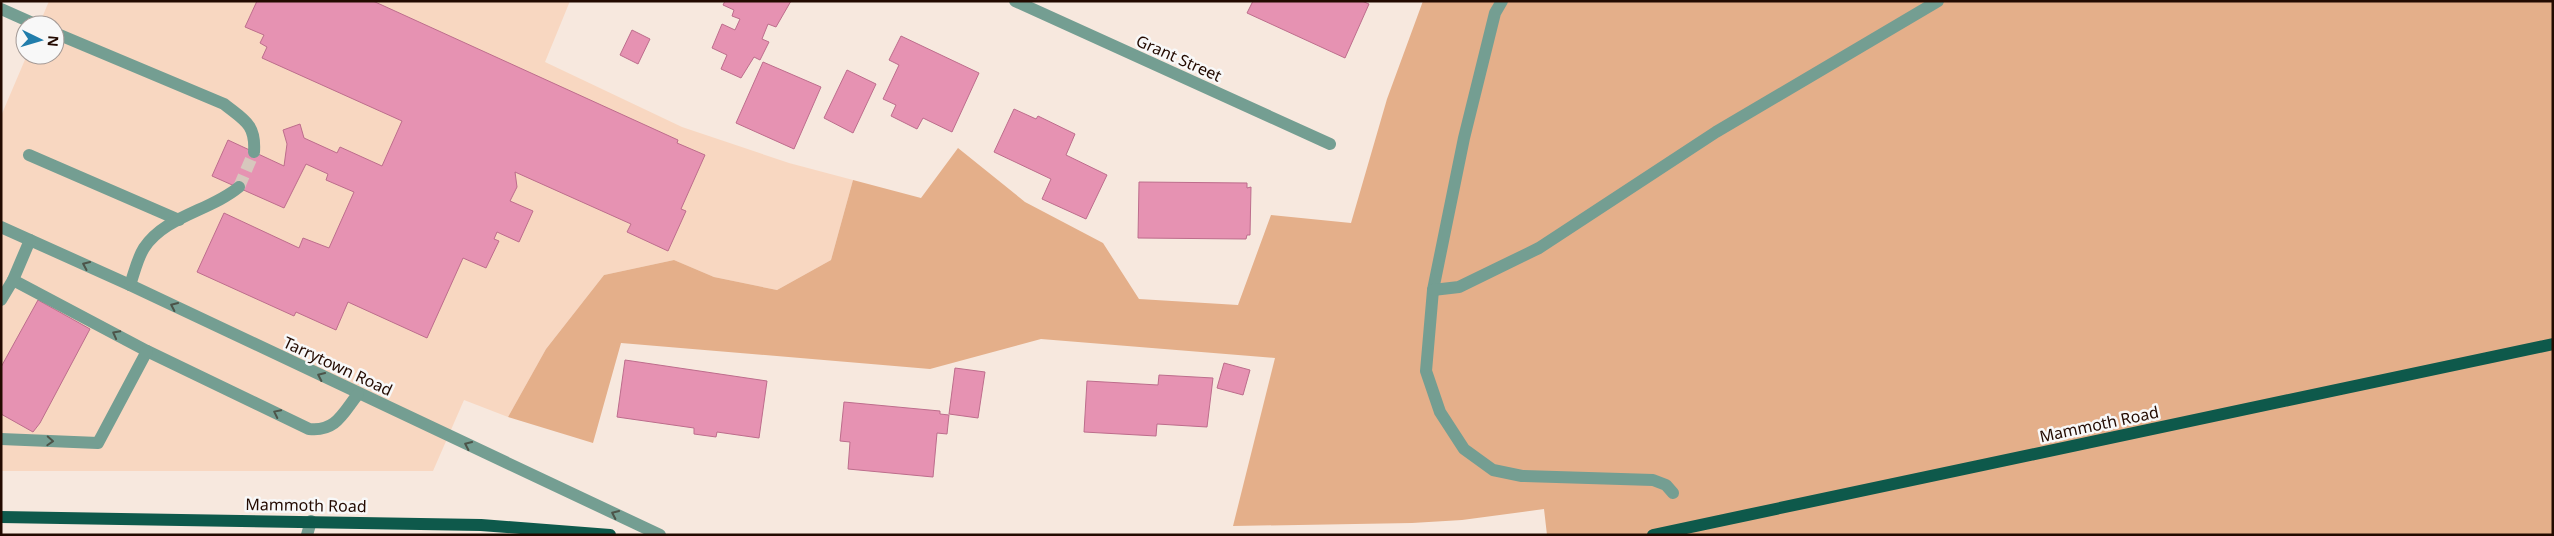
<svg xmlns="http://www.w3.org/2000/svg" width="2554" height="536" font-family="'Noto Sans',sans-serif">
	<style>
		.built { fill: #f8d7c1 }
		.green { fill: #e4af8a }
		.building { fill: #e692b2; stroke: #bd6d8c }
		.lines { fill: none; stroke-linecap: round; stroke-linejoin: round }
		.minor-tunnel { stroke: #d7c7bd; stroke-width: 12; stroke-dasharray: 12 6; stroke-linecap: butt }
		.minor { stroke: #749e92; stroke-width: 12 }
		.major { stroke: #0e594b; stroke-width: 12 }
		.oneway { stroke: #4c5449 }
		.labels { text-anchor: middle; stroke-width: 5; stroke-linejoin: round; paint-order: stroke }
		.street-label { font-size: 16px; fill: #230a00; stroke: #f8f8f8 }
	</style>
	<rect width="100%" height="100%" fill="#f7e8de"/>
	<path class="built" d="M49,1H570L545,62L682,127L789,163L853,180L831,260L777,290L714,277L674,260L604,275L546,349L508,417L464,400L433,471H1V116L27,55H55V25H39Z"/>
	<path class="green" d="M1423,1H2553V535H1547L1544,509L1462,520L1412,523L1233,526L1275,358L1041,339L930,369L621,343L593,443L508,417L546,349L604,275L674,260L714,277L777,290L831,260L853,180L921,198L958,148L1025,202L1103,243L1139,299L1238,305L1271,215L1351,223L1387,99Z"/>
	<g class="building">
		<path d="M257,1H373L678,140L677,143L705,155L681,209L686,211L668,251L627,232L631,224L515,172L517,187L510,201L533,211L519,242L497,232L494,239L499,241L486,268L463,258L427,338L348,302L336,330L296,312L294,316L197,272L224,213L299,248L303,238L329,248L354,192L326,180L328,174L306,164L284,208L212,176L228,140L284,166L287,144L283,130L300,124L304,138L337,153L340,147L382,166L402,121L262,58L267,47L260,43L264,35L245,27Z"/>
		<path d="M725,1H791L776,27L768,24L762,39L769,42L760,60L754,57L741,78L721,69L727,55L712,48L722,24L735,30L740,19L732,16L734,10L723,5Z"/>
		<path d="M1253,1H1362L1369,4L1345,58L1247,13Z"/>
		<path d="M632,30L650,39L638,64L620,55Z"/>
		<path d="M901,36L979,73L952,132L923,118L917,129L891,116L896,105L883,99L899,65L889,60Z"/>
		<path d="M763,62L821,87L794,149L736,123Z"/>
		<path d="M847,70L876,84L853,133L824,118Z"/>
		<path d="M1014,109L1036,119L1038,116L1075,134L1066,155L1107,175L1086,219L1042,199L1051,179L994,152Z"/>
		<path d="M1139,182L1247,183V188L1251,187L1250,235H1247L1246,239L1138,238Z"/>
		<path d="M38,300L90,329L40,423L33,432L1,414V367Z"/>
		<path d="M625,360L767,381L759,438L717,432L716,437L694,434V428L617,417Z"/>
		<path d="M1224,363L1250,370L1243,395L1217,388Z"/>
		<path d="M955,368L985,372L978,418L949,414Z"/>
		<path d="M1159,375L1213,378L1207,427L1157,424L1156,436L1084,432L1087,381L1158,385Z"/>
		<path d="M844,402L940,411V414L949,415L947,434L937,433L933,477L848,469L850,442L840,441Z"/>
	</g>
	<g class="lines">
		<path class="minor-tunnel" d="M239,187L254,152"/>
		<g class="minor">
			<path d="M1015,1L1330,144"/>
			<path d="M1502,1L1495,13L1464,138L1433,290L1426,371L1440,412L1464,449L1493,470L1522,476L1653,480L1666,485L1673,493"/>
			<path d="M1,9L37,25"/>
			<path d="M55,33L224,104C244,120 256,124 254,152"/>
			<path d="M29,155L179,220"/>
			<path d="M1,227L130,285L660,535"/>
			<path d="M13,280L147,351L309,429C336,432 343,413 358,394"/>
			<path d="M130,285C134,274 137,259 144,248C165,216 210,211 239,187"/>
			<path d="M1433,290L1459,287L1539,248L1716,132L1938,1"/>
			<path d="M1,300L13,280L30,240"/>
			<path d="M1,439L98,443L147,351"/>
			<path d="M307,535L311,521"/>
		</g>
		<g class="major">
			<path d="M1,517L481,525L610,535"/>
			<path d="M1653,535L2553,344"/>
		</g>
	</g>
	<defs><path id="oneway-chevron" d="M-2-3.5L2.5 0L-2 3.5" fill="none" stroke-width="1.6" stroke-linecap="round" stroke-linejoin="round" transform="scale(1.25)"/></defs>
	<g class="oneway">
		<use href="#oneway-chevron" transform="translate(86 265) rotate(-156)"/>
		<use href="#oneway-chevron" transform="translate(174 306) rotate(-155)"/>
		<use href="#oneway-chevron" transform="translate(116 334) rotate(-152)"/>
		<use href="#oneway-chevron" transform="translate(321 376) rotate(-155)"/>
		<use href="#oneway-chevron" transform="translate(277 413) rotate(-154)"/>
		<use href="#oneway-chevron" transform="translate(50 441) rotate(3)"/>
		<use href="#oneway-chevron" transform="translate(468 445) rotate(-155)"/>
		<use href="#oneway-chevron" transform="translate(615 514) rotate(-155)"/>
	</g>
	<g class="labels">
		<g class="street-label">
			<text transform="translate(1179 58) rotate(24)" y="6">Grant Street</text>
			<text transform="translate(338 366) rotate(25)" y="6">Tarrytown Road</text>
			<text transform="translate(2099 424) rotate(-12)" y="6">Mammoth Road</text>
			<text transform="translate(306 505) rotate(1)" y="6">Mammoth Road</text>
		</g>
	</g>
	<rect width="2554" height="536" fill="none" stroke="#230a00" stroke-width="5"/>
	<g transform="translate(40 40) rotate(95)"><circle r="24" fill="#f8f8f8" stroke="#a39995"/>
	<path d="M0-4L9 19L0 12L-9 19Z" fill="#217dab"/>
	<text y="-8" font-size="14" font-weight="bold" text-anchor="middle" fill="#230a00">N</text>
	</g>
</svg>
